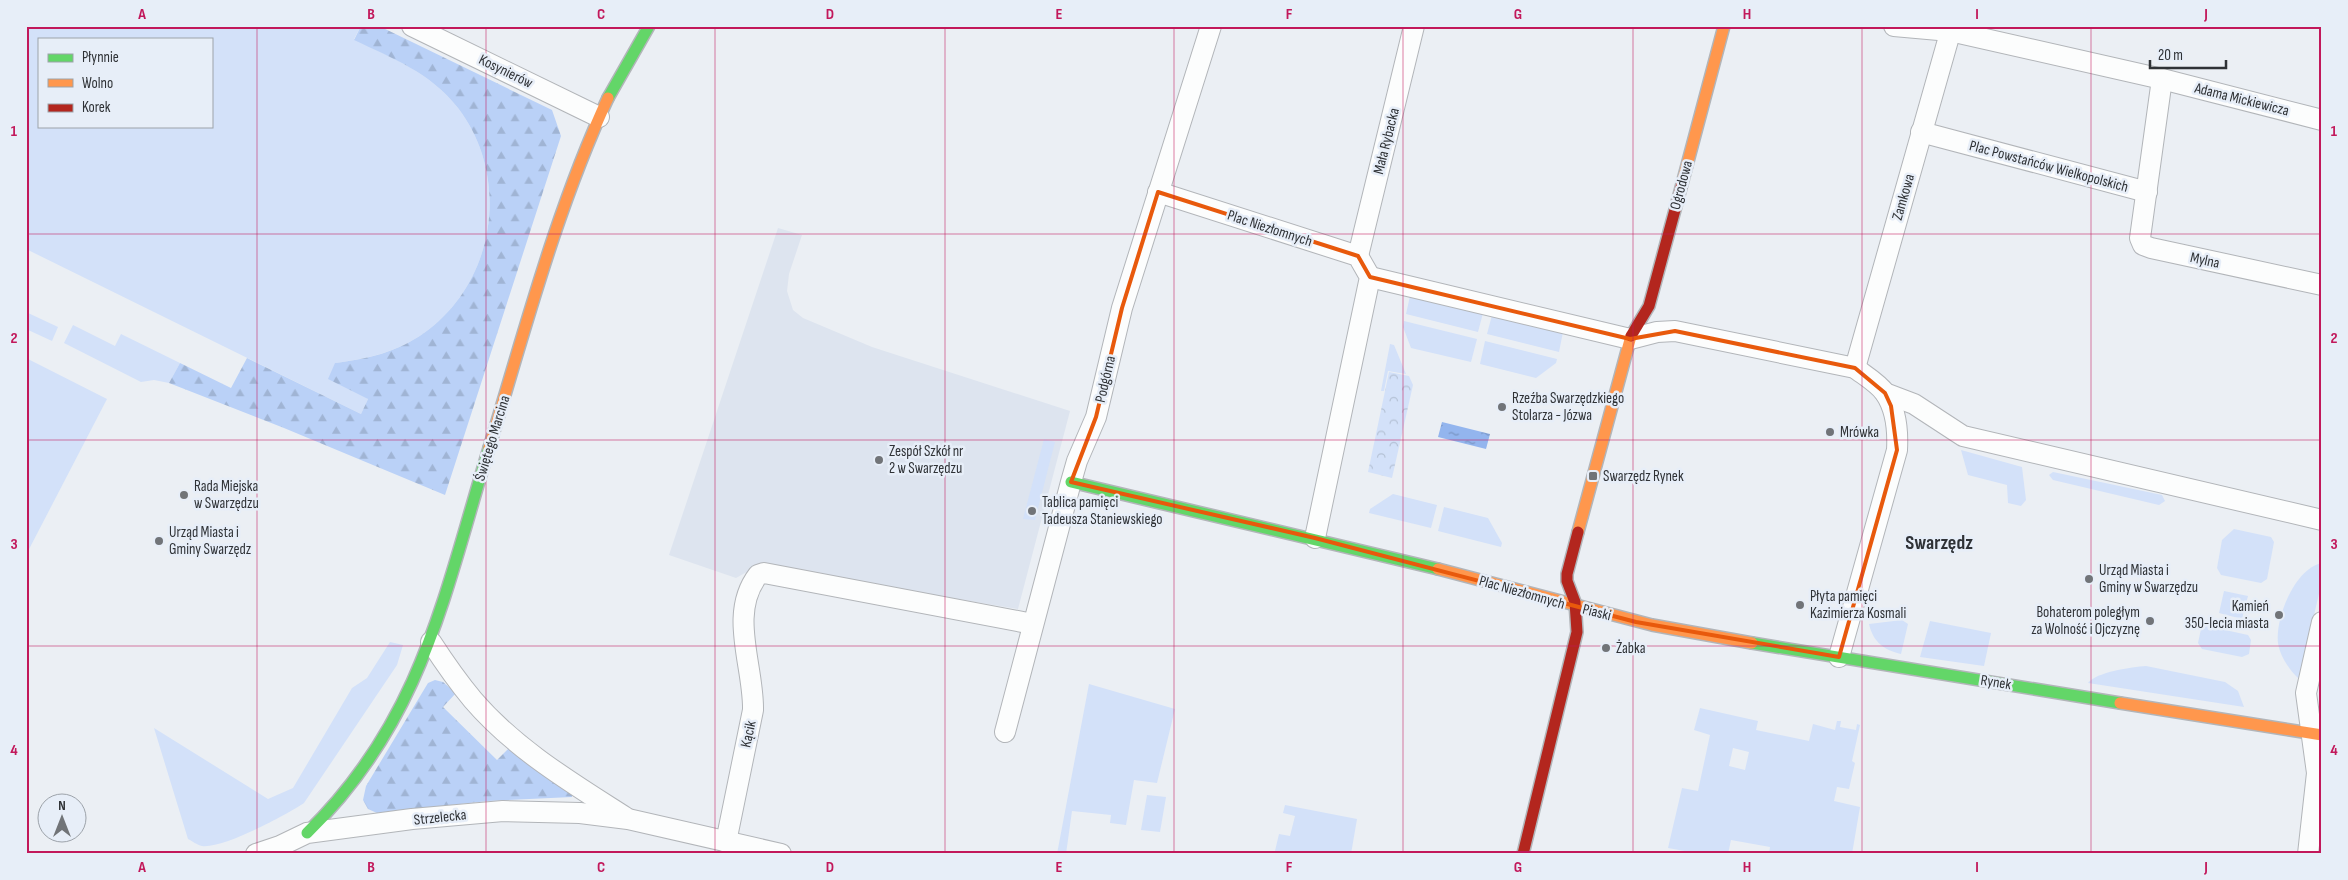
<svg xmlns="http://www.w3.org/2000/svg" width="2348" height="880" font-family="'Sofia Sans Condensed',sans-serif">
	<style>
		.built { fill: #dde4ef }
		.green { fill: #d3e1f9; fill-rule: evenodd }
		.forest { fill: url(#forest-firs) }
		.park { fill: url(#park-crowns) }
		.water { fill: url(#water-ripples) }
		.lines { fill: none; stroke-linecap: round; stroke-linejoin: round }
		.street-casing { stroke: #b2b5b9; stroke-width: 22 }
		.fast-casing { stroke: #b2b5b9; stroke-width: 14 }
		.slow-casing { stroke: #b2b5b9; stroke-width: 14 }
		.jam-casing { stroke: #b2b5b9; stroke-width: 14 }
		.street { stroke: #fcfdfd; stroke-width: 20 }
		.fast { stroke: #63d668; stroke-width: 11 }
		.slow { stroke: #ff974d; stroke-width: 11 }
		.jam { stroke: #b3261e; stroke-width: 11 }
		.marked { fill: none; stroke: #e8590c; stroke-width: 4; stroke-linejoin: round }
		.grid { fill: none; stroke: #c2185b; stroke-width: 1; stroke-opacity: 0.55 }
		.poi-dot { fill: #717478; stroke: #e7eef8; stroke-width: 2 }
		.labels { text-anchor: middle; stroke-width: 5; stroke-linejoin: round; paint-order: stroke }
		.street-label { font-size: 15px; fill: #2f3236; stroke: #e7eef8 }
		.poi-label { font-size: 15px; fill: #2f3236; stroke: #e7eef8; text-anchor: start }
		.district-label { font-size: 20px; font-weight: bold; fill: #2f3236; stroke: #e7eef8 }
		.neatline { fill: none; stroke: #c2185b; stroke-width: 2 }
		.grid-label { font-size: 16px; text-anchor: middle; font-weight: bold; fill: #c2185b }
	</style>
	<defs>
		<pattern id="forest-firs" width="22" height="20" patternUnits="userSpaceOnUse" patternTransform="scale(1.25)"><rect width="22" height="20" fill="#bad1f7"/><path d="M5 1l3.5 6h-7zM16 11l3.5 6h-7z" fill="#a0b4d4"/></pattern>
		<pattern id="park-crowns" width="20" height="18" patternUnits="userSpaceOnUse" patternTransform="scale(1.25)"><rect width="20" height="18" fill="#d3e1f9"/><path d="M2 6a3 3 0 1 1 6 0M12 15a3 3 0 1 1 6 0" fill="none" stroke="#b5c2d6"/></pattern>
		<pattern id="water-ripples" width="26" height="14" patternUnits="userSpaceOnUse" patternTransform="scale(1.25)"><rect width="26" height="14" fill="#93b5ee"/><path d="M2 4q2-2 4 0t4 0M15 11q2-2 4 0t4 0" fill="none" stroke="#7894c2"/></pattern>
	</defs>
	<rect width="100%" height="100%" fill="#ebeff4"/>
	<path class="built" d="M778,228L802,235L789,274L787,291L793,310L803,318L872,347L1070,411L1018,609L757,566L736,578L669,555Z"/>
	<g class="green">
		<path d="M26,26H361L354,39C392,58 431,73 458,108C511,177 496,282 424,333C397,352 367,359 335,363L368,399L361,414L26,249ZM39,39H211V126H39Z"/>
		<path d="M1410,296L1483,313L1478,332L1406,314Z"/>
		<path d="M26,312L58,327L52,341L26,329Z"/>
		<path d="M1492,315L1563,332L1559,352L1487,334Z"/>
		<path d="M1404,321L1477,339L1471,362L1411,348L1403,327Z"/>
		<path d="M73,325L115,346L121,334L180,363L169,383L154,380L141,382L64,343Z"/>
		<path d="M1485,341L1557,359L1556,363L1536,378L1480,364Z"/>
		<path d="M1390,344L1394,345L1406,374L1388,371L1384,391H1381Z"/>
		<path d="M26,358L107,399L26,555Z"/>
		<path d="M1044,439L1055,442L1035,520L1023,519Z"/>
		<path d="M1961,450L2022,467L2026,500L2021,506L2008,503L2007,485L1968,475Z"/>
		<path d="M2053,472L2162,495L2165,501L2159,505L2053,480L2049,475Z"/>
		<path d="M1393,494L1437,505L1431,528L1369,513L1370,509Z"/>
		<path d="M1444,507L1488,518L1502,543L1501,547L1438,531Z"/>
		<path d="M2234,529L2271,537L2274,542L2267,579L2261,583L2221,575L2217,568L2222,540Z"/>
		<path d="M2322,563V581L2299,679C2289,670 2280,656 2278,643C2275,618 2295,568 2322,563Z"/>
		<path d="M2224,591L2248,596L2242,619L2219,613Z"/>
		<path d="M1902,620L1908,624L1901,654C1884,650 1873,642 1869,624Z"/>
		<path d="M1930,621L1991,633L1984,666L1920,657Z"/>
		<path d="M2207,626L2248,635L2251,640L2249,654L2242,657L2202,649L2198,643L2201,629Z"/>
		<path d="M390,642L403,645L397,665L304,803C286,815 223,849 202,846C197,845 192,841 188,839L154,728L268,799L293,788L352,688L367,678Z"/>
		<path d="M2146,666L2225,682L2238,691L2244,707L2088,683C2096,672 2132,667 2146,666Z"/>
		<path d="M1089,684L1175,709L1157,783L1134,780L1126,825L1110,823L1111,815L1072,811L1066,854H1057Z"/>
		<path d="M1700,708L1758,721L1756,730L1809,741L1813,724L1835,730L1837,721H1841L1840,727L1856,730L1857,724L1860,725L1852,761L1855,763L1849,789L1837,787L1834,801L1860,807L1852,854H1769L1770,847L1731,840L1728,854H1701L1668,848L1682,788L1698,791L1710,735L1694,730ZM1733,748L1749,752L1745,770L1729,766Z"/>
		<path d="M1147,795L1166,797L1160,832L1141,830Z"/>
		<path d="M1285,805L1357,819L1351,854H1291L1275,851L1279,834L1290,836L1295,816L1283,813Z"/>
	</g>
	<g class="forest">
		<path d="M361,26H379L552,110L561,136L445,495L284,428L169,383L180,363L231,388L247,358L361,414L368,399L328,379L335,363C368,359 397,352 424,333C496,282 511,177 458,108C431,73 392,58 354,40Z"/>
		<path d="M435,680L443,682L456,693L443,707L497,760L511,746L572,795V797L488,801L377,813L368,809L363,800L366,786L428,683Z"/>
	</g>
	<path class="park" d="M1389,372L1409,376L1413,385L1392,478L1368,472Z"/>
	<path class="water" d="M1442,422L1490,434L1486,449L1438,437Z"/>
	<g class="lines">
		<defs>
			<g id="street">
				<path d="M412,26L599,117"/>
				<path d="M1894,26L1950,31L2162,79L2322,120"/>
				<path d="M2162,79L2140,238L2143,245L2151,248L2322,285"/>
				<path d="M1921,132L2147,192"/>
				<path d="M1158,192L1358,256L1370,277L1315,538"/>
				<path d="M1358,256L1414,26"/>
				<path d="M1370,277L1630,339L1657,332L1675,331L1855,368C1864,375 1878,383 1885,393C1896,409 1898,432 1897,450L1839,657"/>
				<path d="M1855,368L1952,26"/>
				<path d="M1885,393L1914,404L1963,436L2322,520"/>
				<path d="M431,642C444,662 458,682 473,700C515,749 572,783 625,817"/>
				<path d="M1005,732L1071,482L1077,461L1096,417L1122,308L1211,26"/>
				<path d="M726,842L753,710C754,666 728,614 758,575L764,573L1033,624"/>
				<path d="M256,854L280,846L307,833L412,819L503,811L580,813L628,819L781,854"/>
				<path d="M2308,854L2317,773L2306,693L2322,622"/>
			</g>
			<g id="fast">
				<path d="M608,98L649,26"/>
				<path d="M1071,482L1438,569"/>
				<path d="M1752,643L2120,703"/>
				<path d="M307,833C422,721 444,595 489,448"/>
			</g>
			<g id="slow">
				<path d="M1682,184L1724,26"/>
				<path d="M489,448C525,330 556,210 608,98"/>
				<path d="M1578,532L1631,336"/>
				<path d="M1438,569L1652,625L1752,643"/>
				<path d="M2120,703L2322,735"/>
			</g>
			<g id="jam">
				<path d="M1631,336L1649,306L1682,184"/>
				<path d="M1523,854L1577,632L1575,602L1567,581V574L1578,532"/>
			</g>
		</defs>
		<use href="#street" class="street-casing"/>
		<use href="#fast" class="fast-casing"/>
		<use href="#slow" class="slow-casing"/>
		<use href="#jam" class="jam-casing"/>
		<use href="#street" class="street"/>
		<use href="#fast" class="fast"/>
		<use href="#slow" class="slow"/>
		<use href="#jam" class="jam"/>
	</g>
	<path class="marked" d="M1158,192L1358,256L1370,277L1630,339L1675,331L1855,368L1885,393L1891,406L1897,450L1839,657L1636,622L1315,538L1071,482L1096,417L1122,308Z"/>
	<path class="grid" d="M257,26V854M486,26V854M715,26V854M945,26V854M1174,26V854M1403,26V854M1633,26V854M1862,26V854M2091,26V854M26,234H2322M26,440H2322M26,646H2322"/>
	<g class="poi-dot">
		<circle cx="1502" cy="407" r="5"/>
		<circle cx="1830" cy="432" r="5"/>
		<circle cx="879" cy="460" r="5"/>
		<rect x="1588" y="471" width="10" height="10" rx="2.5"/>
		<circle cx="184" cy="495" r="5"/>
		<circle cx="1032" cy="511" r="5"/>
		<circle cx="159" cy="541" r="5"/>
		<circle cx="2089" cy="579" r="5"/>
		<circle cx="1800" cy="605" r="5"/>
		<circle cx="2279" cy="615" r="5"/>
		<circle cx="2150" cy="621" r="5"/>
		<circle cx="1606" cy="648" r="5"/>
	</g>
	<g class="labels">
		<g class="street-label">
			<text transform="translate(506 71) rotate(26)" y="5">Kosynierów</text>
			<text transform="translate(2242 99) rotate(14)" y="5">Adama Mickiewicza</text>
			<text transform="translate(1386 141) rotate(-76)" y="5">Mała Rybacka</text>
			<text transform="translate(2049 166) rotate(15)" y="5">Plac Powstańców Wielkopolskich</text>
			<text transform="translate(1681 185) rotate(-75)" y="5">Ogrodowa</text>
			<text transform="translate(1903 197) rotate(-74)" y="5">Zamkowa</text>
			<text transform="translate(1270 228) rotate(18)" y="5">Plac Niezłomnych</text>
			<text transform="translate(2205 260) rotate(12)" y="5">Mylna</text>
			<text transform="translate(1105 379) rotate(-77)" y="5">Podgórna</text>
			<text transform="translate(492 438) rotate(-73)" y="5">Świętego Marcina</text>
			<text transform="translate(1522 592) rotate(16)" y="5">Plac Niezłomnych</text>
			<text transform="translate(1597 612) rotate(14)" y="5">Piaski</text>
			<text transform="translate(1996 682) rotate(9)" y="5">Rynek</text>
			<text transform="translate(748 734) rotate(-78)" y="5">Kącik</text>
			<text transform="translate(440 817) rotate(-6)" y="5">Strzelecka</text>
		</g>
		<g class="poi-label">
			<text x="1512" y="403">Rzeźba Swarzędzkiego<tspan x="1512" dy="17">Stolarza - Józwa</tspan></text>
			<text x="1840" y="437">Mrówka</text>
			<text x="889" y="456">Zespół Szkół nr<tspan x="889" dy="17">2 w Swarzędzu</tspan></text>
			<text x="1603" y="481">Swarzędz Rynek</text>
			<text x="194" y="491">Rada Miejska<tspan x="194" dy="17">w Swarzędzu</tspan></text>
			<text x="1042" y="507">Tablica pamięci<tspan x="1042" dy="17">Tadeusza Staniewskiego</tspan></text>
			<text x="169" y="537">Urząd Miasta i<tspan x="169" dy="17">Gminy Swarzędz</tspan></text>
			<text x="2099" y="575">Urząd Miasta i<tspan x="2099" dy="17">Gminy w Swarzędzu</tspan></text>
			<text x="1810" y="601">Płyta pamięci<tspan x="1810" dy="17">Kazimierza Kosmali</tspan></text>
			<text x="2269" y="611" text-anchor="end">Kamień<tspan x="2269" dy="17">350-lecia miasta</tspan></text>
			<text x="2140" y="617" text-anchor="end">Bohaterom poległym<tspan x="2140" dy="17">za Wolność i Ojczyznę</tspan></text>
			<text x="1616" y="653">Żabka</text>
		</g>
		<g class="district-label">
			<text x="1939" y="549">Swarzędz</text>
		</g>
	</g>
	<rect width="2348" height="880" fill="none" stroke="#e7eef8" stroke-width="55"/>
	<rect x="38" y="38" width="175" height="90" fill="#e7eef8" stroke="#9da3aa"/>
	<rect x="48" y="54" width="25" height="8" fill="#63d668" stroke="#9da3aa"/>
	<text x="82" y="62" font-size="15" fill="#2f3236">Płynnie</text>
	<rect x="48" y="79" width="25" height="8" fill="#ff974d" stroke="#9da3aa"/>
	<text x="82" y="88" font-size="15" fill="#2f3236">Wolno</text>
	<rect x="48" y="104" width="25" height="8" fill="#b3261e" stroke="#9da3aa"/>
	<text x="82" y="112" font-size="15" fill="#2f3236">Korek</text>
	<g transform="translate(62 818)"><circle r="24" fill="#e7eef8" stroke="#9da3aa"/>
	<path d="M0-4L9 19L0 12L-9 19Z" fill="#717478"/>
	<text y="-8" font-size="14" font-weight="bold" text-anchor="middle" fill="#2f3236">N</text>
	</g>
	<path d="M2150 60v8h76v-8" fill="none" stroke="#2f3236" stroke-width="2.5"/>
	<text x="2158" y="60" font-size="15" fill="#2f3236" stroke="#e7eef8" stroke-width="4" paint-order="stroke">20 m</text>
	<rect x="28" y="28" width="2292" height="824" class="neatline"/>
	<g class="grid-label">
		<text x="142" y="19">A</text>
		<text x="371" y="19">B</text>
		<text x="601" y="19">C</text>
		<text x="830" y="19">D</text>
		<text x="1059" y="19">E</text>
		<text x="1289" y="19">F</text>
		<text x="1518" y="19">G</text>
		<text x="1747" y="19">H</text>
		<text x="1977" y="19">I</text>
		<text x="2206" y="19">J</text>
		<text x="14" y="136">1</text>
		<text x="2334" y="136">1</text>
		<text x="14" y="343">2</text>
		<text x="2334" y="343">2</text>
		<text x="14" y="549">3</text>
		<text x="2334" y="549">3</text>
		<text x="14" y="755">4</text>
		<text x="2334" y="755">4</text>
		<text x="142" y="872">A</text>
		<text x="371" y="872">B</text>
		<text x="601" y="872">C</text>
		<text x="830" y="872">D</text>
		<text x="1059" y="872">E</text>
		<text x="1289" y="872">F</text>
		<text x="1518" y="872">G</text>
		<text x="1747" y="872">H</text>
		<text x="1977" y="872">I</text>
		<text x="2206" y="872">J</text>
	</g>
</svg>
